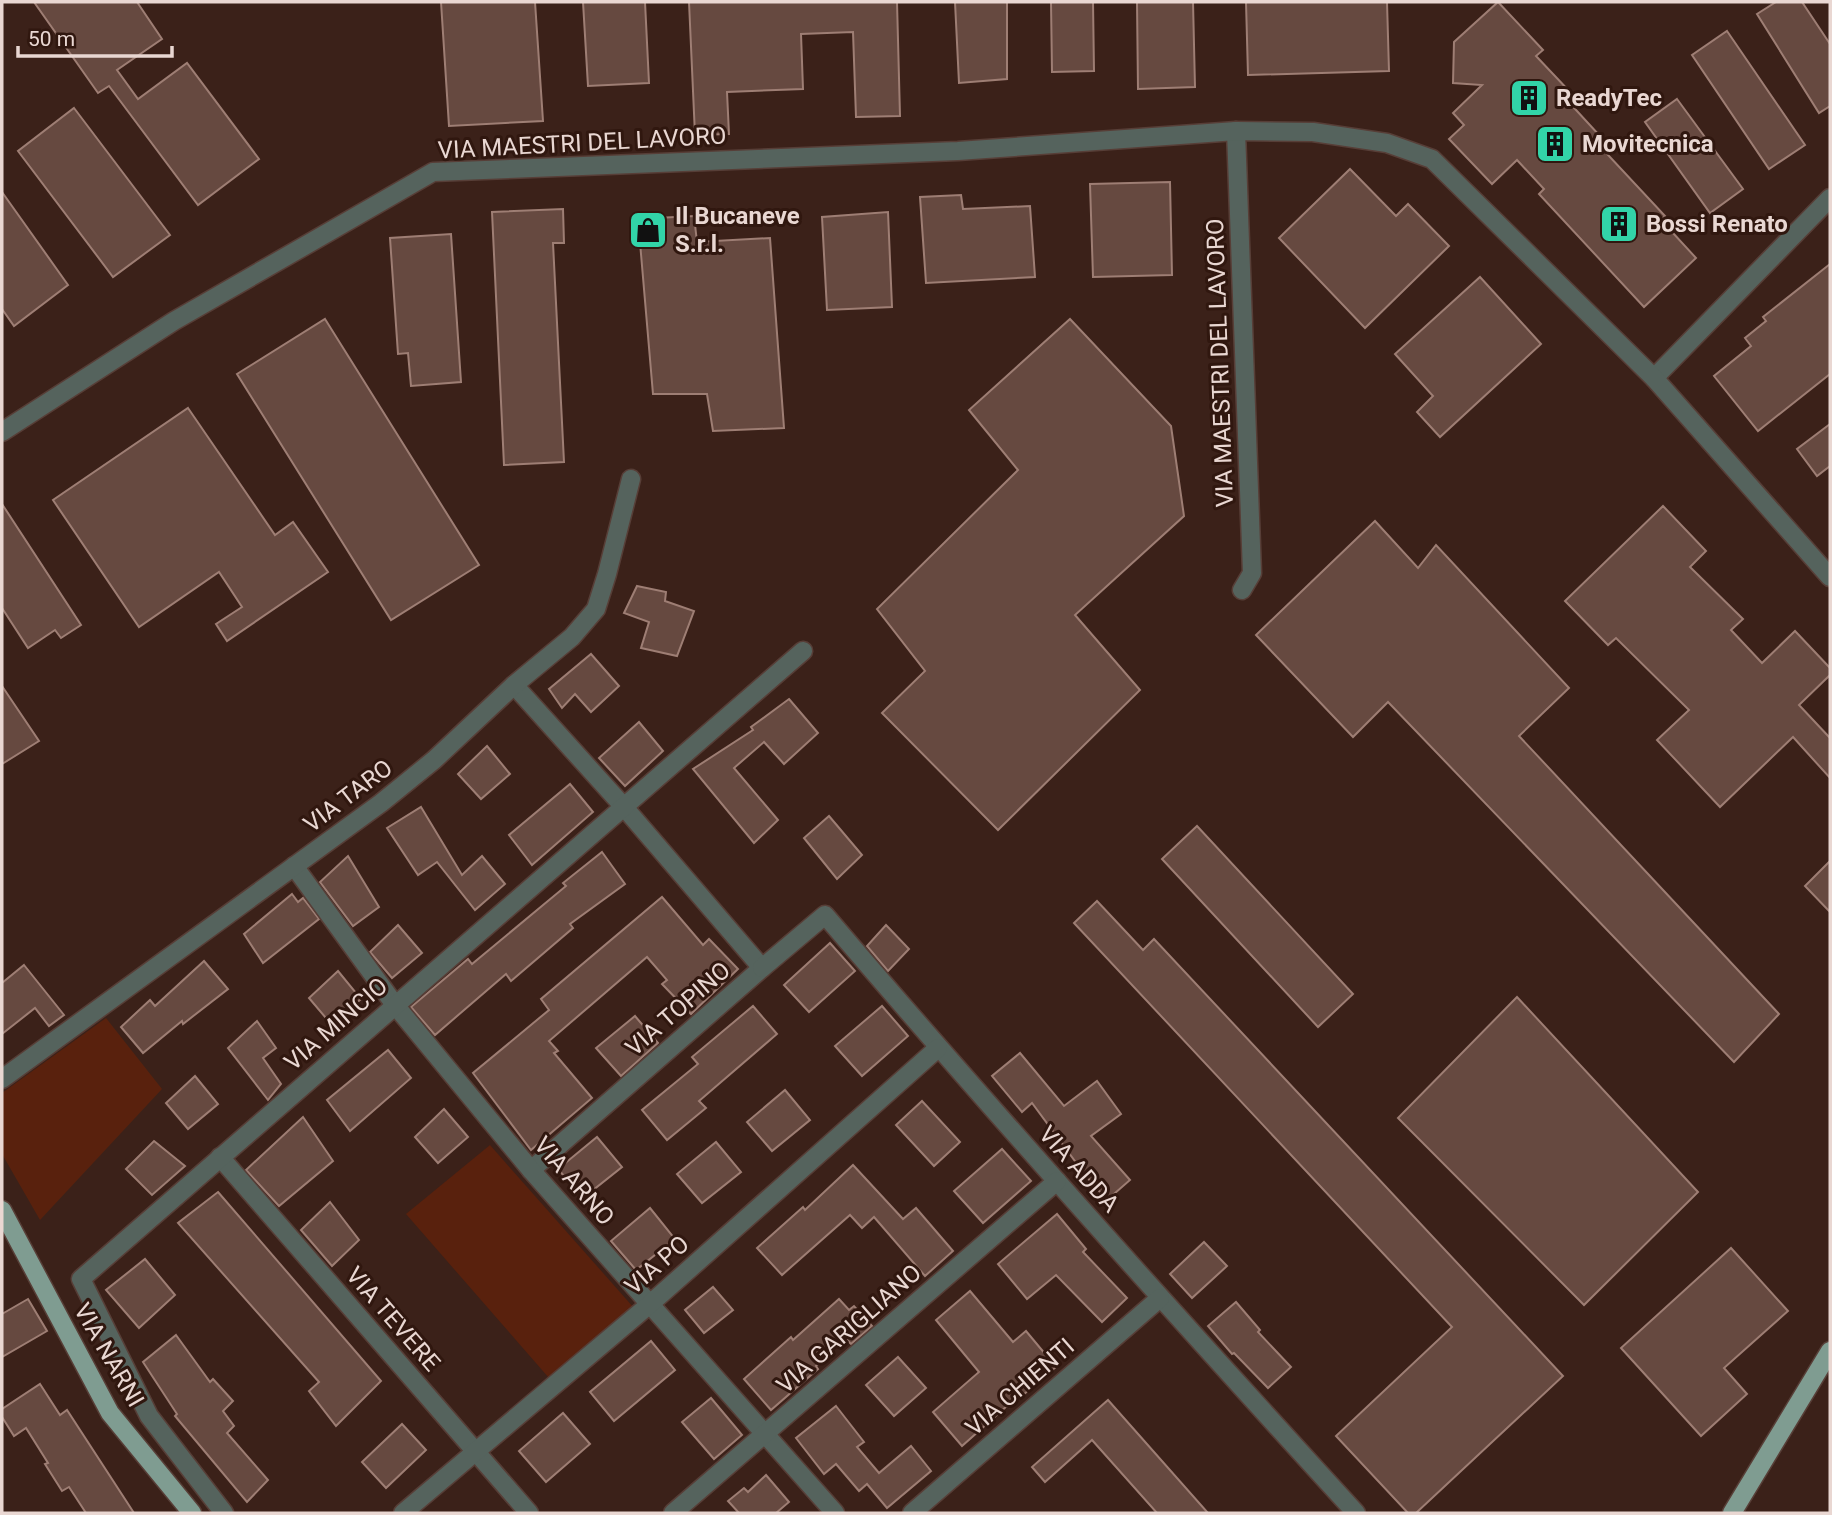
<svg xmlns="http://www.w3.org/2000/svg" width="1832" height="1515" font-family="Roboto,sans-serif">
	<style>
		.green { fill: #59210d }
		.building { fill: #664940; stroke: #9e7e74; stroke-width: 2 }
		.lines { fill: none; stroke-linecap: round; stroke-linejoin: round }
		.minor-casing { stroke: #573e37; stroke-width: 21 }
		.major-casing { stroke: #573e37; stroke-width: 21 }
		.minor { stroke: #55635d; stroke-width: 18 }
		.major { stroke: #7f9c91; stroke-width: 18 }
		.labels { text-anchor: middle; stroke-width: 6; stroke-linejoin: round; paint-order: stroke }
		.poi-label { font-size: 24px; font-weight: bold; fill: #e9d7d2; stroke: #30170f; text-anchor: start }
		.street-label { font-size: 24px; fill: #e9d7d2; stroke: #30170f }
	</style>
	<rect width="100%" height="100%" fill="#3b2119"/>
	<g class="green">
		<path d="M106,1018L162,1089L40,1220L2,1154V1093Z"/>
		<path d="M490,1145L634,1308L549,1378L406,1214Z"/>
	</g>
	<g class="building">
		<path d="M34,2H137L162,39L117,70L138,99L187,63L259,159L198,205L109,86L98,93Z"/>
		<path d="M441,2H535L543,121L449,126Z"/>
		<path d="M583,2H645L649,83L588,86Z"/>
		<path d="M689,2H897L900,116L856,117L853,32L801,34L803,89L727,92L729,134L695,135Z"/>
		<path d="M955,2H1007V79L959,83Z"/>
		<path d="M1051,2H1093L1094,71L1052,72Z"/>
		<path d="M1137,2H1193L1195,87L1138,89Z"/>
		<path d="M1246,2H1387L1389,71L1248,75Z"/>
		<path d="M1498,2L1543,50L1536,56L1571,93L1565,98L1600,136L1595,141L1665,216L1661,220L1696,258L1644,307L1539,194L1544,189L1517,160L1492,184L1449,139L1464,125L1453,113L1482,85L1453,83L1454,42Z"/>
		<path d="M1776,2H1802L1830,44V106L1819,113L1757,14Z"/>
		<path d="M1727,31L1805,145L1769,169L1692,55Z"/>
		<path d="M1677,99L1743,189L1710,213L1645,122Z"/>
		<path d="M74,108L170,235L113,277L18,151Z"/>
		<path d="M1350,169L1396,216L1408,204L1449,246L1365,328L1279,238Z"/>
		<path d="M1170,182L1172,275L1093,277L1090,184Z"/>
		<path d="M2,192L68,285L14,326L2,309Z"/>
		<path d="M961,195L963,209L1030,206L1035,277L926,283L920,197Z"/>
		<path d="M563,209L564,243H553L564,462L504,465L492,212Z"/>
		<path d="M888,212L892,307L827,310L822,217Z"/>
		<path d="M694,216L697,242L770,238L784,428L713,431L707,394H653L638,219Z"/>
		<path d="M451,234L461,382L411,386L408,353L398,354L390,238Z"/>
		<path d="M1830,264V374L1758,431L1714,376L1751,346L1745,338L1766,321L1763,317Z"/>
		<path d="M1480,277L1541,344L1440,437L1417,412L1433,396L1395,354Z"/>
		<path d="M325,319L479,565L391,620L237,374Z"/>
		<path d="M1070,319L1171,426L1184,516L1075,615L1140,690L998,830L882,713L925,671L877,609L1018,470L969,410Z"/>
		<path d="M188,408L275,535L293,522L328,572L227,641L216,624L242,607L219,572L139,627L53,500Z"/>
		<path d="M1830,424V466L1817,476L1797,449Z"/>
		<path d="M2,504L81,625L61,638L55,630L28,648L2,608Z"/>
		<path d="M1663,506L1706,551L1690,567L1743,619L1731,630L1762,663L1795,631L1830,668V675L1799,705L1830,738V778L1793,737L1720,807L1657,740L1689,710L1616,638L1608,645L1565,601Z"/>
		<path d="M1375,521L1418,568L1436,545L1569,688L1519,736L1779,1014L1734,1062L1388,702L1353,737L1256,635Z"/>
		<path d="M637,586L666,592L665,601L694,611L677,656L641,648L649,622L624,613Z"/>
		<path d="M591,654L619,686L591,712L575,694L562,708L549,689Z"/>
		<path d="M2,686L39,741L2,764Z"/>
		<path d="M789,699L818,733L784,764L764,742L734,768L778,820L754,843L693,769L753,730L751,727Z"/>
		<path d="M639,722L663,751L625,786L599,758Z"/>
		<path d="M487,746L510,774L481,799L458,774Z"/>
		<path d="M570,784L593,812L532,865L509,835Z"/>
		<path d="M421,807L462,875L482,856L505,884L475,910L437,862L418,875L387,828Z"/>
		<path d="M829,816L862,855L837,879L804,838Z"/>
		<path d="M1197,826L1353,994L1318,1027L1162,859Z"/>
		<path d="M602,852L625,884L570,924L573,928L511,981L506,974L435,1035L411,1007L468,959L472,964L566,886L563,883Z"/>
		<path d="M348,856L379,907L353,926L320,882Z"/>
		<path d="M1830,861V912L1805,886Z"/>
		<path d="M292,894L298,902L303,898L319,919L263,963L244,934Z"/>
		<path d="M662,897L703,945L709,939L738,969L691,1014L662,984L667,980L647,957L549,1041L558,1051L554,1053L592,1098L531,1150L473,1073L549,1010L541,999Z"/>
		<path d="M1097,901L1143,950L1154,939L1563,1376L1416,1513H1408L1336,1436L1452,1327L1074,923Z"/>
		<path d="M398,925L422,953L392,978L370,952Z"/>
		<path d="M886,925L909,949L888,971L867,946Z"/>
		<path d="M830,943L855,971L809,1012L784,985Z"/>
		<path d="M204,961L228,989L183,1024L182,1021L143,1053L121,1027L150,1000L155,1006Z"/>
		<path d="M24,965L64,1015L49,1026L35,1008L2,1034V983Z"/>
		<path d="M338,971L361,999L331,1024L309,998Z"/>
		<path d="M1517,997L1698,1192L1584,1305L1398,1118Z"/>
		<path d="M753,1006L777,1034L699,1101L706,1108L667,1140L642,1110L698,1064L692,1057Z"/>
		<path d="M882,1006L908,1036L862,1076L835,1046Z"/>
		<path d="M635,1016L658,1043L621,1076L596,1048Z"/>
		<path d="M257,1021L276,1048L263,1058L281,1084L268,1100L228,1048Z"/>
		<path d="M388,1050L411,1078L350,1131L327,1100Z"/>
		<path d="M1020,1053L1064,1106L1097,1081L1121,1114L1091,1136L1130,1180L1107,1200L1086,1176L1032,1103L1022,1112L992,1076Z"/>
		<path d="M195,1076L218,1104L188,1129L166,1103Z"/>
		<path d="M785,1090L810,1120L772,1151L747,1122Z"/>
		<path d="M922,1101L960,1142L934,1166L896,1125Z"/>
		<path d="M444,1109L468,1137L438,1163L415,1137Z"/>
		<path d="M303,1117L333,1161L279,1206L246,1170Z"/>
		<path d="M597,1137L622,1167L583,1198L558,1169Z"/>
		<path d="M154,1141L185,1166L152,1195L126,1169Z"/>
		<path d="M716,1142L741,1172L702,1203L677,1174Z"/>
		<path d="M1002,1149L1031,1181L983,1223L954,1191Z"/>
		<path d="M853,1165L903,1219L916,1208L953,1251L925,1276L874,1217L862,1228L850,1215L782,1275L757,1248L803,1207L805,1210Z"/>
		<path d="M218,1192L381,1381L336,1426L309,1391L319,1382L178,1223Z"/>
		<path d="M330,1202L359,1240L332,1266L301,1230Z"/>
		<path d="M650,1208L675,1239L636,1270L611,1241Z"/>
		<path d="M1057,1214L1086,1249L1083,1252L1127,1298L1102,1322L1056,1275L1027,1299L998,1264Z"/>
		<path d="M1204,1242L1227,1266L1192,1298L1170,1274Z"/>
		<path d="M1731,1248L1788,1311L1724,1368L1747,1394L1701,1436L1621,1348Z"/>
		<path d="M145,1259L175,1295L139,1328L106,1290Z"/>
		<path d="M713,1287L733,1310L704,1333L685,1310Z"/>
		<path d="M970,1291L1013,1342L1026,1331L1056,1367L1009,1407L1007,1406L962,1446L933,1412L979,1372L936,1320Z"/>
		<path d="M28,1299L47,1331L2,1357V1314Z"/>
		<path d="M839,1299L849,1310L854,1306L872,1326L851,1344L845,1338L816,1366L818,1369L771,1410L744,1379L791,1337L793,1340Z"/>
		<path d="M1236,1302L1260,1330L1258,1332L1291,1367L1268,1388L1234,1353L1232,1354L1208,1326Z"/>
		<path d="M176,1335L210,1382L213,1379L233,1401L223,1411L234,1426L227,1433L268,1480L247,1502L175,1416L177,1414L143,1362Z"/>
		<path d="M651,1341L675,1370L614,1421L590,1392Z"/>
		<path d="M898,1357L926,1388L894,1416L866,1385Z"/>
		<path d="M40,1384L60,1415L67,1410L134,1513H86L69,1487L62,1491L45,1464L48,1463L26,1428L14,1436L2,1417V1409Z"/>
		<path d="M711,1398L742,1435L714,1459L682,1422Z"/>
		<path d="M1108,1400L1208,1513H1157L1092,1440L1045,1482L1032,1467Z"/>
		<path d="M836,1406L864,1442L857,1447L879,1473L911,1446L931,1471L887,1508L867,1484L859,1491L836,1464L824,1474L796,1438Z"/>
		<path d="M563,1413L590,1444L546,1482L519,1451Z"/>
		<path d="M402,1424L426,1450L386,1488L362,1462Z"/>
		<path d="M766,1475L789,1502L776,1513H739L728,1501L744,1488L748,1492Z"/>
	</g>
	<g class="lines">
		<defs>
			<g id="minor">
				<path d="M1236,131L1252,573L1242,590"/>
				<path d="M1654,378L1830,198"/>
				<path d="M2,432L174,321L433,172L958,151L1236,131L1313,132L1387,143L1432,159L1654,378L1830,577"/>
				<path d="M514,685L624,807L762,968L531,1170"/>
				<path d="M294,866L395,1005L531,1170L835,1513"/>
				<path d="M762,968L825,915C998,1118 1176,1316 1356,1513"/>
				<path d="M2,1079L381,803L434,760L514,685L572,637L596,609L607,574L631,479"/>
				<path d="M220,1157L529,1513"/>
				<path d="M224,1513L149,1416L81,1279L803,651"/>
				<path d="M403,1513L650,1304L938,1048"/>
				<path d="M673,1513L1057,1181"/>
				<path d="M912,1513L1160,1298"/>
			</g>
			<g id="major">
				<path d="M2,1210L110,1413L192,1513"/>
				<path d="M1732,1513L1830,1351"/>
			</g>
		</defs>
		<use href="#minor" class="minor-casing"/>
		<use href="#major" class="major-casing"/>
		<use href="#minor" class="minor"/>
		<use href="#major" class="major"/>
	</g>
	<defs>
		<symbol id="building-square" viewBox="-11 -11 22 22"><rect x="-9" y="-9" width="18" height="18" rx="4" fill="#32d4a8" stroke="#30170f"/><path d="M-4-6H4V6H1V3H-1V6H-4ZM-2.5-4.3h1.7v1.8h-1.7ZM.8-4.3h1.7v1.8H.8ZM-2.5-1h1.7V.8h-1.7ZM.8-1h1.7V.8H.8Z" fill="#111"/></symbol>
		<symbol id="shop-square" viewBox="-11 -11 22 22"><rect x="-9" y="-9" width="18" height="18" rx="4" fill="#32d4a8" stroke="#30170f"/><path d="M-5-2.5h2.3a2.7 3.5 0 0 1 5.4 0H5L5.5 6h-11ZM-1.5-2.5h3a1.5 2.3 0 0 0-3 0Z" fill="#111"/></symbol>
	</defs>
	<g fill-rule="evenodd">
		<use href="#building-square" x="1507" y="76" width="44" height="44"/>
		<use href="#building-square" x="1533" y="122" width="44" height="44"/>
		<use href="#building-square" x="1597" y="202" width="44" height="44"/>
		<use href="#shop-square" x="626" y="208" width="44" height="44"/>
	</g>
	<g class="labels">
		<g class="poi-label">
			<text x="1556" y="106">ReadyTec</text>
			<text x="1582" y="152">Movitecnica</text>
			<text x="675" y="224">Il Bucaneve<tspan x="675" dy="28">S.r.l.</tspan></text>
			<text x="1646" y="232">Bossi Renato</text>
		</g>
		<g class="street-label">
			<text transform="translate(582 143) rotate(-3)" y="8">VIA MAESTRI DEL LAVORO</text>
			<text transform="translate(1220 363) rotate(-92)" y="8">VIA MAESTRI DEL LAVORO</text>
			<text transform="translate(348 796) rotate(-37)" y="8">VIA TARO</text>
			<text transform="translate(678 1009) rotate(-41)" y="8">VIA TOPINO</text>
			<text transform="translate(336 1024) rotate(-41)" y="8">VIA MINCIO</text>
			<text transform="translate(1079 1169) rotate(48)" y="8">VIA ADDA</text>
			<text transform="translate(574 1181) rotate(49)" y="8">VIA ARNO</text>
			<text transform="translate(657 1265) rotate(-41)" y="8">VIA PO</text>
			<text transform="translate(393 1319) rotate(49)" y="8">VIA TEVERE</text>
			<text transform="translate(849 1329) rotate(-41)" y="8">VIA GARIGLIANO</text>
			<text transform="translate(109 1355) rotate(60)" y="8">VIA NARNI</text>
			<text transform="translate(1020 1387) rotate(-41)" y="8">VIA CHIENTI</text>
		</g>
	</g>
	<rect width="1832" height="1515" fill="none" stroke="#e9d7d2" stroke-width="7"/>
	<path d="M18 46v10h154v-10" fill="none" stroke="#e9d7d2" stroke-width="3.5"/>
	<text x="28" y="46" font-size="21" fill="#e9d7d2" stroke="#30170f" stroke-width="5" paint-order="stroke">50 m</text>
</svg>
